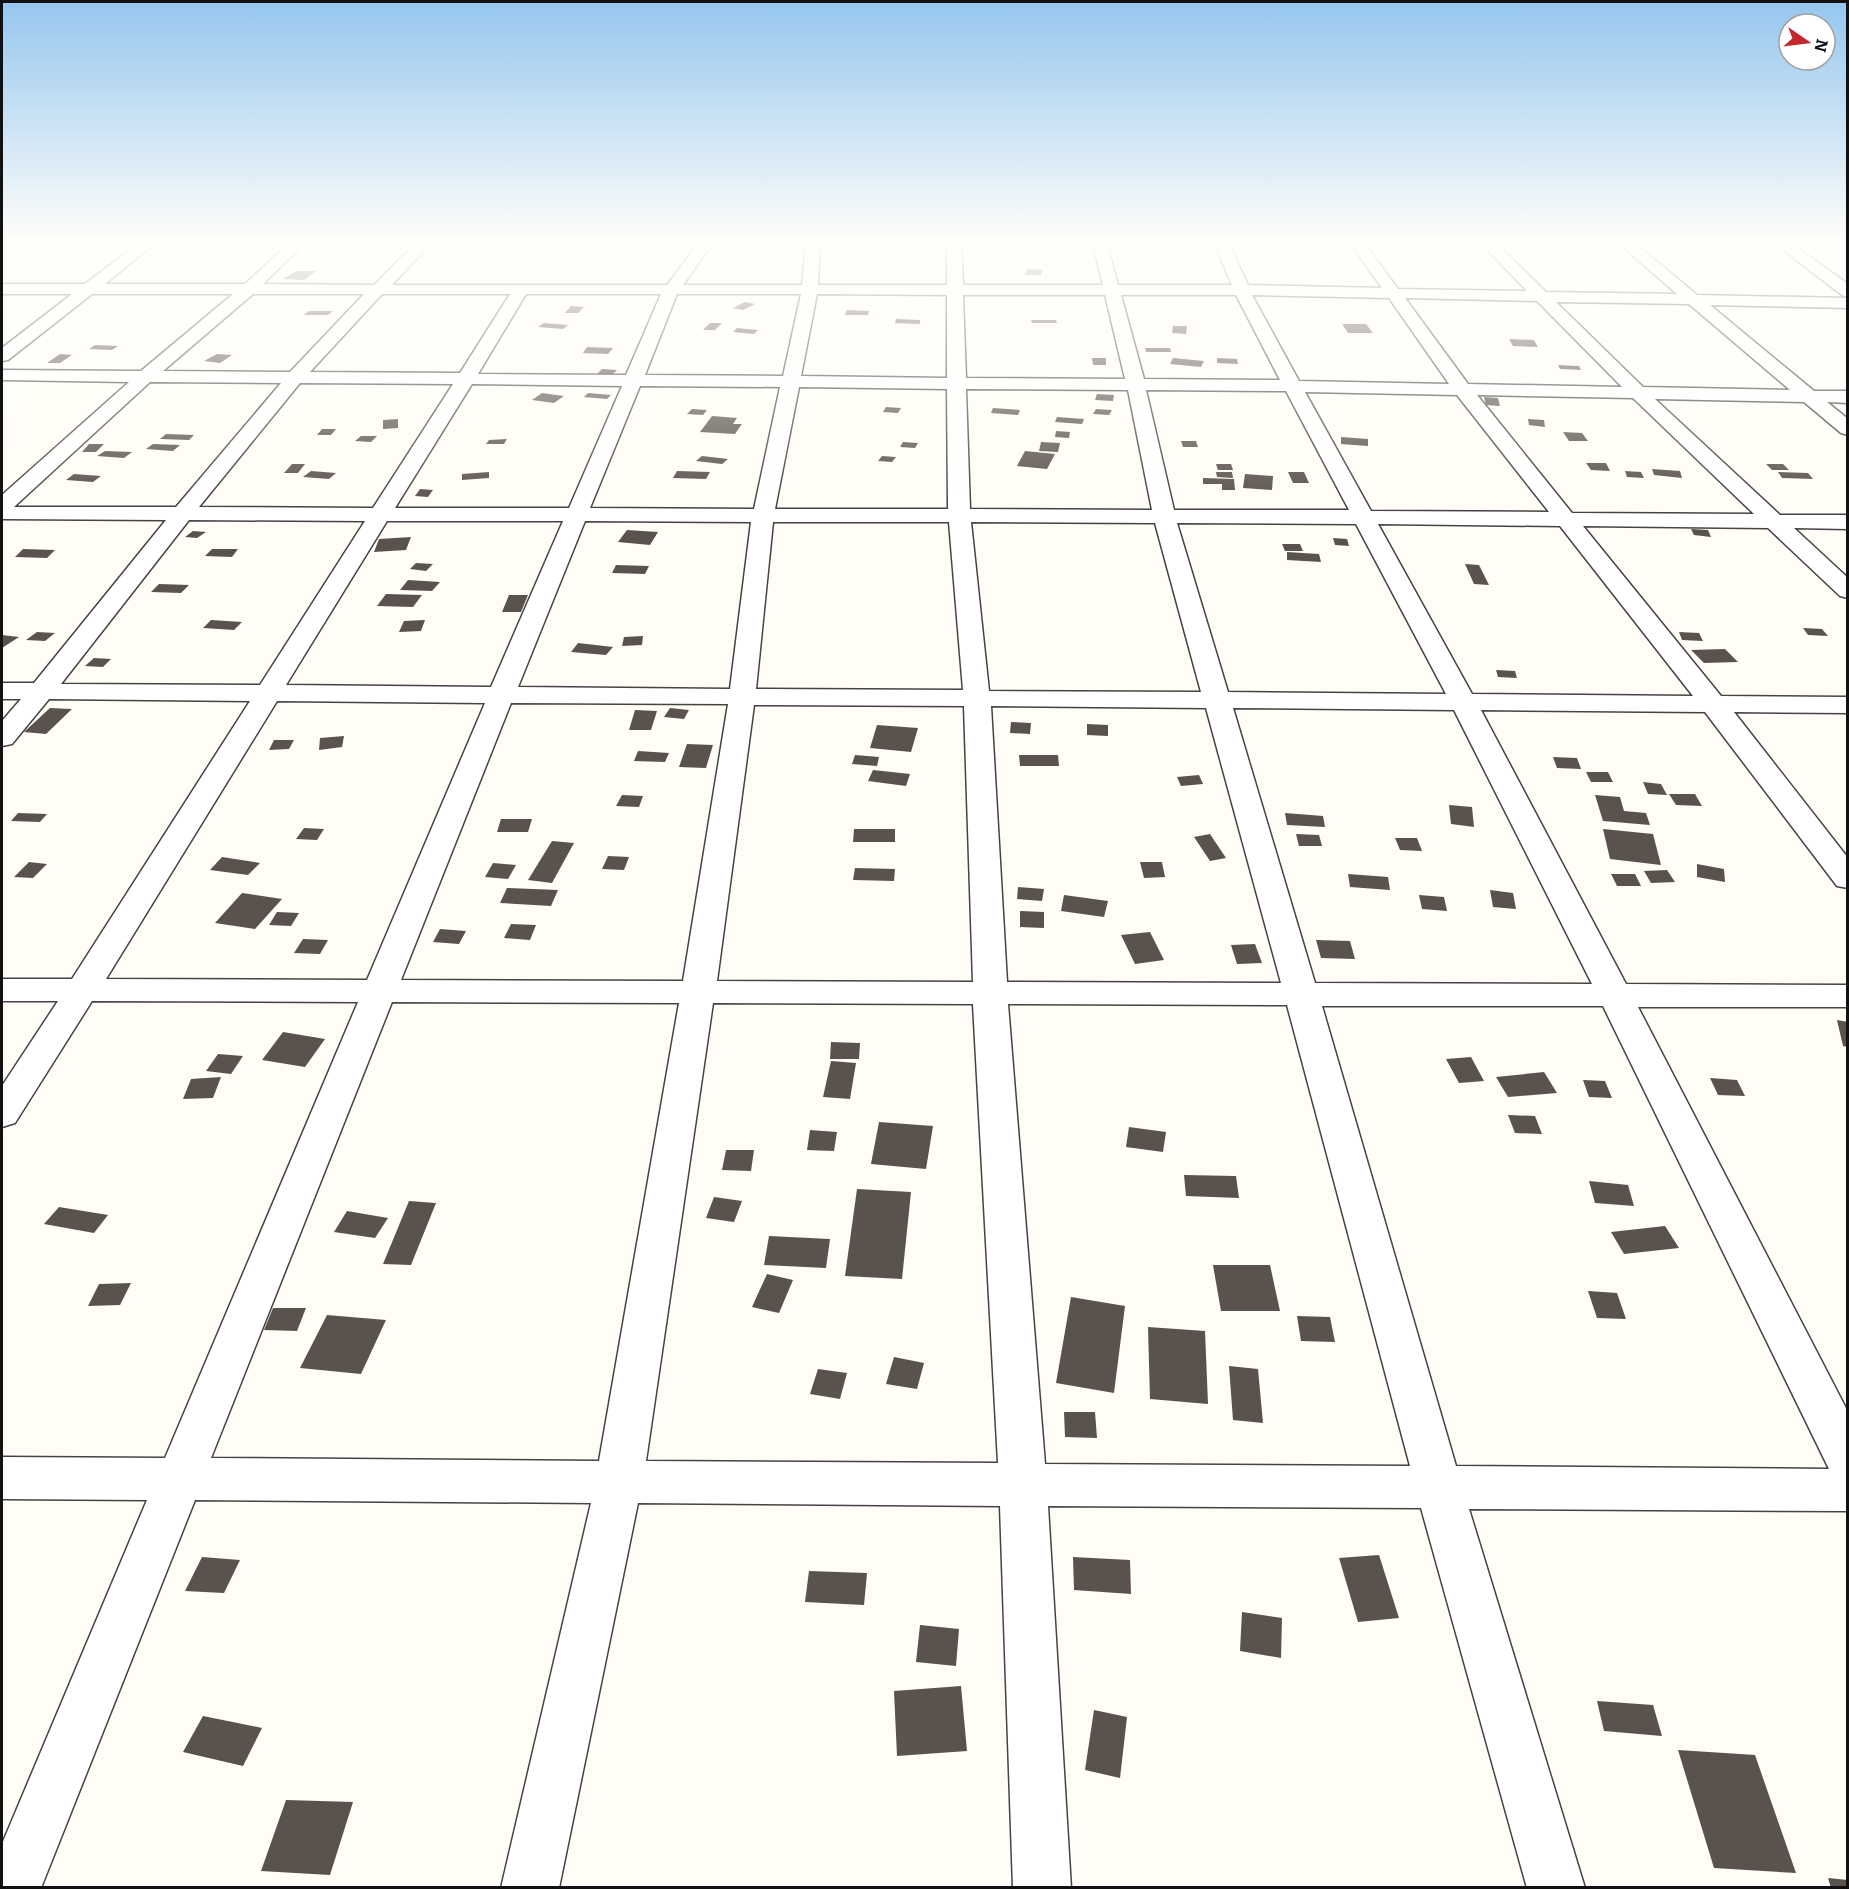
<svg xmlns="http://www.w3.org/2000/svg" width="1849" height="1889" font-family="Bitter,serif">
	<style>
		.building { fill: #5a524d }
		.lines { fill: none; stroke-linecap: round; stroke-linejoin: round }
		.minor-casing { stroke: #444; stroke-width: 3 }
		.minor { fill: #fff; fill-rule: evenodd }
	</style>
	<rect width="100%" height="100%" fill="#fffdf5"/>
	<g class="building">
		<path d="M784,240H794L806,241L800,246L779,245Z"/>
		<path d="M1027,269L1043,270L1041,275H1025Z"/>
		<path d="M296,271H316L304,280L283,279Z"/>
		<path d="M745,302L755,304L743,310L733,308Z"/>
		<path d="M571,306L584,307L578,313H565Z"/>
		<path d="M847,310L869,311L868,315H845Z"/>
		<path d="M309,311H333L328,315H304Z"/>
		<path d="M896,319L920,320V324L895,323Z"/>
		<path d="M1031,320H1056L1057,323H1032Z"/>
		<path d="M544,323L568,325L563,329L538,327Z"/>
		<path d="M710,323H722L715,330H703Z"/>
		<path d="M1342,324H1366L1373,333H1348Z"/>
		<path d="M1173,326H1187L1186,334L1172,333Z"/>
		<path d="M737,328L758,330L754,334L733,332Z"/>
		<path d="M1509,339L1534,340L1538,347L1513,346Z"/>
		<path d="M95,345L118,346L112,350L89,349Z"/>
		<path d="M587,347L613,348L608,354L583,353Z"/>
		<path d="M1145,348H1170L1171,352H1146Z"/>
		<path d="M60,354L72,355L60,363H47Z"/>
		<path d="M217,354L232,355L220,363L204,361Z"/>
		<path d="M1092,358H1106V365H1093Z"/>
		<path d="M1173,358L1204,361L1201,367L1170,364Z"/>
		<path d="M1217,358L1237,359L1238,364L1217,363Z"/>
		<path d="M1558,365L1579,366L1581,370L1560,369Z"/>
		<path d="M602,369L617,370L612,375L597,374Z"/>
		<path d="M542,393L564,396L554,403L532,400Z"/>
		<path d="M588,393L611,395L607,399L584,397Z"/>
		<path d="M1097,394L1114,395L1113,401L1095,400Z"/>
		<path d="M1484,397L1498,398L1500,406L1486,405Z"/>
		<path d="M886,407L901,408L898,413L883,412Z"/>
		<path d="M993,408L1020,410L1018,415L991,413Z"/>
		<path d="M692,409L707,410L703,415L687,414Z"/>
		<path d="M1096,409L1112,410L1109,415L1093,414Z"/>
		<path d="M712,416L737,418L733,424H742L735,434L700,432Z"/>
		<path d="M1057,417L1084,419L1082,424L1055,422Z"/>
		<path d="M398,419V428L383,429V420Z"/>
		<path d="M1528,419L1544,420L1545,427L1529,425Z"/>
		<path d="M322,429H336L331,435H317Z"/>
		<path d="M1056,431L1070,432L1069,438L1055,437Z"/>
		<path d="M1563,432L1582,433L1588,441H1569Z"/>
		<path d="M166,434L194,435L189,440L160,439Z"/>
		<path d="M361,436H377L371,442L355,441Z"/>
		<path d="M1341,437L1368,439V446L1341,444Z"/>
		<path d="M507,439L504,444H486L489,440Z"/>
		<path d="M1181,441H1196L1198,447H1183Z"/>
		<path d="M903,442L918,443L915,448L900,447Z"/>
		<path d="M1041,442L1060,443L1058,452L1039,451Z"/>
		<path d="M89,444H104L96,452H82Z"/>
		<path d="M153,444L180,445L173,451L146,449Z"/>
		<path d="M105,451L132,452L124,458L97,456Z"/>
		<path d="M1025,451L1055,454L1047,469L1017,466Z"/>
		<path d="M702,456L728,459L722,464L696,461Z"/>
		<path d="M882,456L896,457L892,462L878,461Z"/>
		<path d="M1586,463H1606L1610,471L1591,470Z"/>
		<path d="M292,464H305L298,473H284Z"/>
		<path d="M1216,464H1231L1233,470H1218Z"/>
		<path d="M1766,464H1783L1789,470H1772Z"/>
		<path d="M1652,469L1680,471L1682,478L1654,475Z"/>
		<path d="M311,471L336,473L329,479L303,477Z"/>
		<path d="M677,471L710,472L706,479L673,478Z"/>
		<path d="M1625,471L1641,472L1644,478L1627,477Z"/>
		<path d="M489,472V478L462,480V474Z"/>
		<path d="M1216,472H1232L1233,478L1217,477Z"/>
		<path d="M1288,472H1304L1309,483H1293Z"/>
		<path d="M1778,472L1808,473L1813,479L1782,478Z"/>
		<path d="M74,474L101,476L93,482L66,480Z"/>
		<path d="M1245,474L1273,476L1272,490L1243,488Z"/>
		<path d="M1203,478L1234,479L1235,490H1222V484H1203Z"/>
		<path d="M420,489L433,490L428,497L415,496Z"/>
		<path d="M1691,529L1708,530L1711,537L1694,535Z"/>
		<path d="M627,530L658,532L650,545L618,542Z"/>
		<path d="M193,531L206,532L197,538L185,537Z"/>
		<path d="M411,537L406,550L374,552L379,539Z"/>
		<path d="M1333,538L1347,539L1349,546L1335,545Z"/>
		<path d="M1282,544H1300L1303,551H1285Z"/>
		<path d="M23,549L55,550L47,558L15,557Z"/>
		<path d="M212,549H238L232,557L205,556Z"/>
		<path d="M1287,552L1319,554L1321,562L1287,560Z"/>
		<path d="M416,563L433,564L426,571L410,569Z"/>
		<path d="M1465,564L1479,565L1489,585L1474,584Z"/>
		<path d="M616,565L649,566L645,574L612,573Z"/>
		<path d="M408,580L440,582L432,591L400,590Z"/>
		<path d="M159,584L189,585L181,593L151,592Z"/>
		<path d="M386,594L422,595L413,607L377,606Z"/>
		<path d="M509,595H528L521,612H502Z"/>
		<path d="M211,620L242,622L234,630L203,628Z"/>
		<path d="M425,620L421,631L399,632L404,621Z"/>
		<path d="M1803,628L1822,629L1828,636L1808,635Z"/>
		<path d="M37,632L55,633L45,641L26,640Z"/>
		<path d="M1679,632L1699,633L1703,641L1682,640Z"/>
		<path d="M2,635L19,637L2,648Z"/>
		<path d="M643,636L642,645L622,646L624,637Z"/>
		<path d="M578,643L613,647L606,655L571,652Z"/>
		<path d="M1725,649L1738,662L1704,663L1691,650Z"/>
		<path d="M94,658L111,659L103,667L85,666Z"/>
		<path d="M1496,670L1515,671L1517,678L1498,677Z"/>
		<path d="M50,708L72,709L46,734L24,732Z"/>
		<path d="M670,708L689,710L684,719L664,717Z"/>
		<path d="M635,710L657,711L651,730H629Z"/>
		<path d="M1011,722L1031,723L1030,734L1010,733Z"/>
		<path d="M1087,724L1108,725V736L1087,735Z"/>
		<path d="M877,725L918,728L911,752L870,748Z"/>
		<path d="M344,736L342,747L319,750L320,738Z"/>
		<path d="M274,740H294L289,749L269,750Z"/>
		<path d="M687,744L713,745L706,768L679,767Z"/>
		<path d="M638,751L669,753L665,762L634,761Z"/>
		<path d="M855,755L879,757L877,766L852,764Z"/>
		<path d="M1019,755H1058L1059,766H1020Z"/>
		<path d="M1553,757L1577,758L1581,769L1557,768Z"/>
		<path d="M873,770L910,774L906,786L868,781Z"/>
		<path d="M1586,772H1608L1613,782H1591Z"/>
		<path d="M1199,775L1203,784L1181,786L1177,777Z"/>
		<path d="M1643,782L1661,784L1667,795L1648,794Z"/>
		<path d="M1669,794H1695L1702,806L1676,805Z"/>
		<path d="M622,795L643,796L639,807L616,806Z"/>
		<path d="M1595,795L1620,797L1624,811L1646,813L1650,825L1603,821Z"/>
		<path d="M1449,805L1472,807L1474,827L1451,824Z"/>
		<path d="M18,813L47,814L40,822L11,821Z"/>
		<path d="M1285,813L1323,816L1325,827L1287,825Z"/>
		<path d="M501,819H532L528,832H497Z"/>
		<path d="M304,828L324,829L317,840L296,839Z"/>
		<path d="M854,829H895V842H853Z"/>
		<path d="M1603,829L1653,834L1661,865L1610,859Z"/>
		<path d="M1210,834L1226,858L1210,861L1194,837Z"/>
		<path d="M1296,834L1319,835L1322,846H1299Z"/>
		<path d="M1395,838H1417L1422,851L1400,850Z"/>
		<path d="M552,841L574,843L552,883L528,880Z"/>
		<path d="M608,856L629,857L624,870L602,869Z"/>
		<path d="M222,857L260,863L248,875L210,870Z"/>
		<path d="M29,862L47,864L33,878L14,877Z"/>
		<path d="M1140,862H1162L1165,877L1144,878Z"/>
		<path d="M493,863L516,865L508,879L485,877Z"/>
		<path d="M1697,864L1724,869L1725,882L1697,877Z"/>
		<path d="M855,868L895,869L894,881L853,880Z"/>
		<path d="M1667,870L1675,882L1651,883L1644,871Z"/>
		<path d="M1348,874L1388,877L1390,890L1350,887Z"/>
		<path d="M1611,874H1635L1641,886H1617Z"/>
		<path d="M1018,887L1044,889L1042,901L1017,899Z"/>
		<path d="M507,888L558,890L551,906L500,903Z"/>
		<path d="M1490,890L1513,893L1516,909L1493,907Z"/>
		<path d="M242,893L282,899L255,929L215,923Z"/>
		<path d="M1064,895L1108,901L1104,917L1061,911Z"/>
		<path d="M1419,895L1444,897L1447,911L1422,909Z"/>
		<path d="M1020,911L1044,912V928L1020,927Z"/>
		<path d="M277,912L299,913L291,926L269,925Z"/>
		<path d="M511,924L536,925L530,940L504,938Z"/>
		<path d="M440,929L466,931L459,944L433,942Z"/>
		<path d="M1150,932L1164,960L1135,964L1121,935Z"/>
		<path d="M303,939L328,940L320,954L294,953Z"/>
		<path d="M1316,940L1350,941L1355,959L1321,958Z"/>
		<path d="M1255,944L1262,963L1237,964L1231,945Z"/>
		<path d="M1837,1020L1848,1022V1047L1843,1046Z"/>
		<path d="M283,1032L325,1039L305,1067L262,1060Z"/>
		<path d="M831,1042L860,1043L859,1059H830Z"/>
		<path d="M218,1054L243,1056L231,1074L206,1071Z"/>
		<path d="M1471,1057L1484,1081L1459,1083L1446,1059Z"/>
		<path d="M831,1061L856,1063L850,1099L823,1097Z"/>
		<path d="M1544,1072L1557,1093L1508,1097L1496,1077Z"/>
		<path d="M221,1077L213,1098L183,1099L191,1079Z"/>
		<path d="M1710,1078L1737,1080L1745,1096L1718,1095Z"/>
		<path d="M1583,1080L1605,1081L1612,1098L1589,1097Z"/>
		<path d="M1508,1115L1535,1116L1542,1134L1515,1133Z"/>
		<path d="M879,1122L933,1126L926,1169L871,1164Z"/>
		<path d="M1129,1127L1166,1132L1163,1152L1126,1147Z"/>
		<path d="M810,1130L837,1132L834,1151L807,1150Z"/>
		<path d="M726,1150H754L751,1171L722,1170Z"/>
		<path d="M1184,1175L1236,1176L1239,1198L1186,1196Z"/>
		<path d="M1589,1181L1628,1185L1634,1206L1595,1203Z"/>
		<path d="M857,1189L911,1192L902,1279L845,1276Z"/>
		<path d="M714,1197L742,1201L734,1222L706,1218Z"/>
		<path d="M409,1201L436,1203L411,1265L383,1264Z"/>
		<path d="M59,1207L108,1215L94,1233L44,1224Z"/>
		<path d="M347,1211L388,1218L375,1238L334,1232Z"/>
		<path d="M1665,1226L1679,1248L1624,1254L1611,1232Z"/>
		<path d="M769,1236L830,1239L826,1268L764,1265Z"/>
		<path d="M1213,1265H1270L1280,1311H1221Z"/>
		<path d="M767,1274L793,1280L779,1313L752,1307Z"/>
		<path d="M131,1283L120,1305L88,1306L99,1284Z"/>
		<path d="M1588,1291L1617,1293L1626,1319L1597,1318Z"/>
		<path d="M1071,1297L1125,1306L1114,1393L1056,1383Z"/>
		<path d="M273,1308H306L297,1331L264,1330Z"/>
		<path d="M327,1315L386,1320L361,1374L300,1368Z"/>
		<path d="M1297,1316L1330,1317L1335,1342L1301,1341Z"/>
		<path d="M1148,1327L1205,1331L1208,1404L1150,1399Z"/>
		<path d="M894,1357L924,1363L917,1389L886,1384Z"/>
		<path d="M1229,1366L1258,1369L1263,1423L1233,1420Z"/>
		<path d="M818,1369L847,1373L840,1399L810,1394Z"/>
		<path d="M1064,1412H1095L1097,1438L1065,1437Z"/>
		<path d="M1379,1555L1399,1618L1358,1622L1339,1558Z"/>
		<path d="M202,1557L240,1560L224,1593L185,1591Z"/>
		<path d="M1073,1557L1130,1560L1131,1594L1074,1590Z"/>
		<path d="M809,1571L867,1573L864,1605L805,1602Z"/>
		<path d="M1242,1612L1282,1618L1281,1658L1240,1651Z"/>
		<path d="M920,1625L959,1629L956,1666L916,1662Z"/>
		<path d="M961,1686L967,1751L897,1756L894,1691Z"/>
		<path d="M1597,1701L1653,1705L1662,1736L1604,1731Z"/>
		<path d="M1094,1710L1127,1717L1120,1778L1085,1770Z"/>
		<path d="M203,1716L262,1728L243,1766L183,1752Z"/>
		<path d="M1678,1750L1755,1755L1796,1873L1714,1868Z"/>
		<path d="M286,1800L353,1802L330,1875L261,1871Z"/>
		<path d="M1828,1878L1848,1880V1888H1831Z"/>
	</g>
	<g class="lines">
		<defs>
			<g id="minor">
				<path d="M143,240H159L105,284H245L293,240H308L263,284L374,285L419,240H434L392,285H667L701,240H715L683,285H802L806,244L802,240H818L820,243L818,285H947V240H961L963,285H1103L1092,240H1106L1118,285H1232L1213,240H1227L1248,285L1382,288L1348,240H1362L1398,289L1527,291L1478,240H1493L1546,292L1677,294L1615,240H1631L1697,295L1848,298V308L1710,305L1814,391H1848V403L1827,402L1848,419V435L1841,433L1804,402L1655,399L1780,515H1848V529L1794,528L1848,578V598L1840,596L1768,528L1583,526L1721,696L1848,697V713L1734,712L1848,858V888L1837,886L1705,712L1481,710L1626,984L1848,985V1007H1638L1848,1412V1511L1469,1509L1585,1888H1527L1421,1508L1048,1506L1071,1888H1013L1000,1506L638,1503L559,1888H501L591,1503L195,1500L41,1888H2V1844L147,1500L2,1499V1457L165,1458L358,1002L92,1001L15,1123L2,1127V1086L58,1001H2V979H72L250,701L49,699L12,744L2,746V721L21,699H2V683H34L166,520L2,519V495L129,382L2,380V370L141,371L233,294H92L8,360L2,361V348L72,294H2V284H85ZM253,294H364L290,372L163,371ZM382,294H510L460,373L310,372ZM526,294H661L626,375L478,374ZM677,294H801L783,376L645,375ZM817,294L947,295V378L801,376ZM963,295H1105L1125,379L966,378ZM1121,295H1236L1280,380L1144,379ZM1252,295L1389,298L1449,384L1299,381ZM1405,298L1537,301L1622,387L1468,384ZM1556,302L1689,304L1790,390L1643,387ZM150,382L281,383L176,507H14ZM300,383L453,384L373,508L199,507ZM472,384L622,386L569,508H395ZM640,386L780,387L754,509L590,508ZM799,387L947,389L948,509H775ZM966,389L1128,390L1152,510L970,509ZM1146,390L1286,391L1349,510H1174ZM1305,392L1457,395L1549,512L1371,511ZM1477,395L1633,398L1754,514L1572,513ZM189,520L365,521L260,685L61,684ZM387,521H563L491,687L286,685ZM585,521L751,522L730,689L518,687ZM773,522H949L963,690L756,689ZM971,522L1155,523L1201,692L989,691ZM1177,523L1356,524L1446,694L1228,692ZM1378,524L1560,526L1693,696L1472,694ZM277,701L485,703L367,980L106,979ZM511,703L728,704L683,981L401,980ZM754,705L964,706L973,982L717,981ZM991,706L1206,708L1281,983L1007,982ZM1233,708L1454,710L1592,984L1315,983ZM392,1002L679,1003L599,1461L211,1458ZM713,1003L973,1004L998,1463L646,1461ZM1008,1004L1287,1005L1410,1466L1045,1464ZM1322,1006H1603L1829,1469L1456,1466Z"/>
				<path d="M1770,240H1786L1848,284V297L1842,295Z"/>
			</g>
		</defs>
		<use href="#minor" class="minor-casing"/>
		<use href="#minor" class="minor"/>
	</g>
	<linearGradient id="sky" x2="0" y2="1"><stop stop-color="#95c6ee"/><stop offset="0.48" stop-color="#fffefa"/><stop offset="1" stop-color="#fffefa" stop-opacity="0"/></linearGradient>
	<rect width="1849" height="504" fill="url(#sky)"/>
	<rect width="1849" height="1889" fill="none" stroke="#111111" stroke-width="6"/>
	<g transform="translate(1807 42) rotate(104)"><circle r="28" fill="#ffffff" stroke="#a0a0a0" stroke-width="1.5"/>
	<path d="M0-4.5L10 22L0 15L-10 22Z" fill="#c4262e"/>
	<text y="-9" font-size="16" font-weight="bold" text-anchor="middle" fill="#111111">N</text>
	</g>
</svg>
